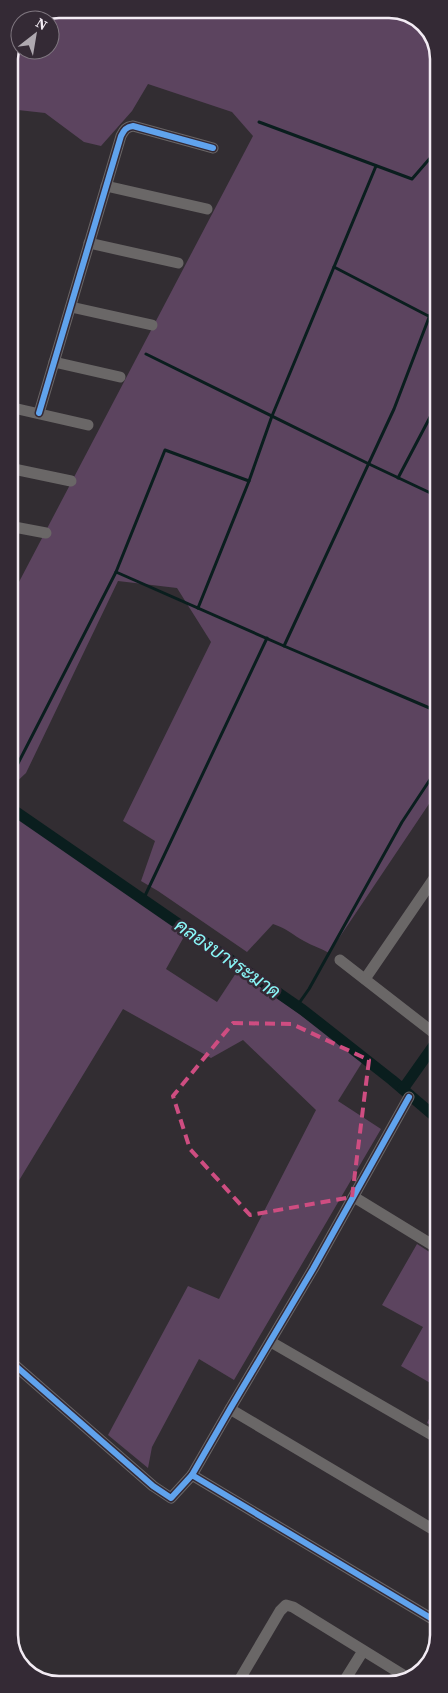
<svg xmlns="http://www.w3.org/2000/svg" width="448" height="1693" font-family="'Source Serif 4',Sarabun,serif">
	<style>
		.green { fill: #5c445f }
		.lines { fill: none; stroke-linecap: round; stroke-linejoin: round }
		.stream { stroke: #0a1e1e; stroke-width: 3 }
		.canal { stroke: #0a1e1e; stroke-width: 11 }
		.minor { stroke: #6a6767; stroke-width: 11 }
		.cycleway-casing { stroke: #342a35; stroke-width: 9 }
		.cycleway { stroke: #60a3ed; stroke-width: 6 }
		.marked { fill: none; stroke: #ce4d81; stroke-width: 4; stroke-dasharray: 10 6; stroke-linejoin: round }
		.labels { text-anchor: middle; stroke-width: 5; stroke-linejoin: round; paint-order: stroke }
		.water-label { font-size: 19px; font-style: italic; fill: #8af7f8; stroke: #342a35 }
		.rim { fill: none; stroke: #f3ecf4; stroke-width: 2.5 }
	</style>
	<rect width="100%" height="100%" fill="#322d32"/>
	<g class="green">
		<path d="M59,9H395L422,21L438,49L439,789L329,953C321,948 312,946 304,941C293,935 286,928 273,924L247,952L158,891L141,881L155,841L123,821L211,642L177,588L118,581L26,773L11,787L9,785V601L253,136L232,112L148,84L132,111L101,146L84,142L45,113L9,109V59L20,32V50H50V20H31Z"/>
		<path d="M9,812L186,933L166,969L217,1002L238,970L320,1029L363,1061L338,1101L381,1129L234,1380L199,1359L152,1447L148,1468L108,1435L188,1286L219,1299L316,1110L243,1040L211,1058L123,1009L9,1197Z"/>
		<path d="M417,1244L439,1258V1388L401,1366L423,1327L382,1305Z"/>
		<path d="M439,1397V1430L427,1423Z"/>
	</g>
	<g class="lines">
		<g class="stream">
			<path d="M259,122L412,179L438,149"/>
			<path d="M334,267L438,321"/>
			<path d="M146,354L369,464L439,497"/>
			<path d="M398,478L438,402"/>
			<path d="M116,572L284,646L439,712"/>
			<path d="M198,608L249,481L272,416L376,166"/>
			<path d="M284,646L394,409L438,294"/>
			<path d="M9,781L116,572L165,450L249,481"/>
			<path d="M143,900L267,638"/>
			<path d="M297,1006L309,989L402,822L439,766"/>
		</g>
		<g class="canal">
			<path d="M9,807L303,1010L392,1080L439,1120"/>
			<path d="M403,1089L439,1038"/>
		</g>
		<g class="minor">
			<path d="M106,186L207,209"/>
			<path d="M89,243L178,263"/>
			<path d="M71,307L152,325"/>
			<path d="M54,362L120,377"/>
			<path d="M9,407L88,425"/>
			<path d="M39,413L121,136C124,130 126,127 133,126L213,148"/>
			<path d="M9,468L71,481"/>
			<path d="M9,526L46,533"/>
			<path d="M340,960L439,1037"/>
			<path d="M365,979L439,871"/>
			<path d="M354,1197L439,1249"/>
			<path d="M271,1342L439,1439"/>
			<path d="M10,1361L153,1486L171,1498L192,1475L439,1623"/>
			<path d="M230,1409L439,1533"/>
			<path d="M192,1475L230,1409L313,1269L409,1097"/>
			<path d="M343,1683L363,1651"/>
			<path d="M237,1684L280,1611L286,1605L293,1607L408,1678"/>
		</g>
		<defs>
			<g id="cycleway">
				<path d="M39,413L121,136C124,130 126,127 133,126L213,148"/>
				<path d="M10,1361L153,1486L171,1498L192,1475L439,1623"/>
				<path d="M192,1475L230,1409L313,1269L409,1097"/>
			</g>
		</defs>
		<use href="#cycleway" class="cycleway-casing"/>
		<use href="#cycleway" class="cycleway"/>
	</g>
	<path class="marked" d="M233,1023L292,1024L369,1060L352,1197L250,1215L190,1149L173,1096Z"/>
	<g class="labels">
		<g class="water-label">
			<text transform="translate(228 958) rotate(35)" y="7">คลองบางระมาด</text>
		</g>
	</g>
	<path d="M0 0H448V1693H0ZM59 18H389A41 41 0 0 1 430 59V1635A41 41 0 0 1 389 1676H59A41 41 0 0 1 18 1635V59A41 41 0 0 1 59 18Z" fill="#342a35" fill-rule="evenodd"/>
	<path class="rim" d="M59 18H389A41 41 0 0 1 430 59V1635A41 41 0 0 1 389 1676H59A41 41 0 0 1 18 1635V59A41 41 0 0 1 59 18Z"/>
	<g transform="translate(35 35) rotate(31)"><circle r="24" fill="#342a35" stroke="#807881"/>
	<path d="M0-4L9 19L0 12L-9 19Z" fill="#afa9b0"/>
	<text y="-8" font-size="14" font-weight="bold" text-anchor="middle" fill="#f3ecf4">N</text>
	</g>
</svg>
